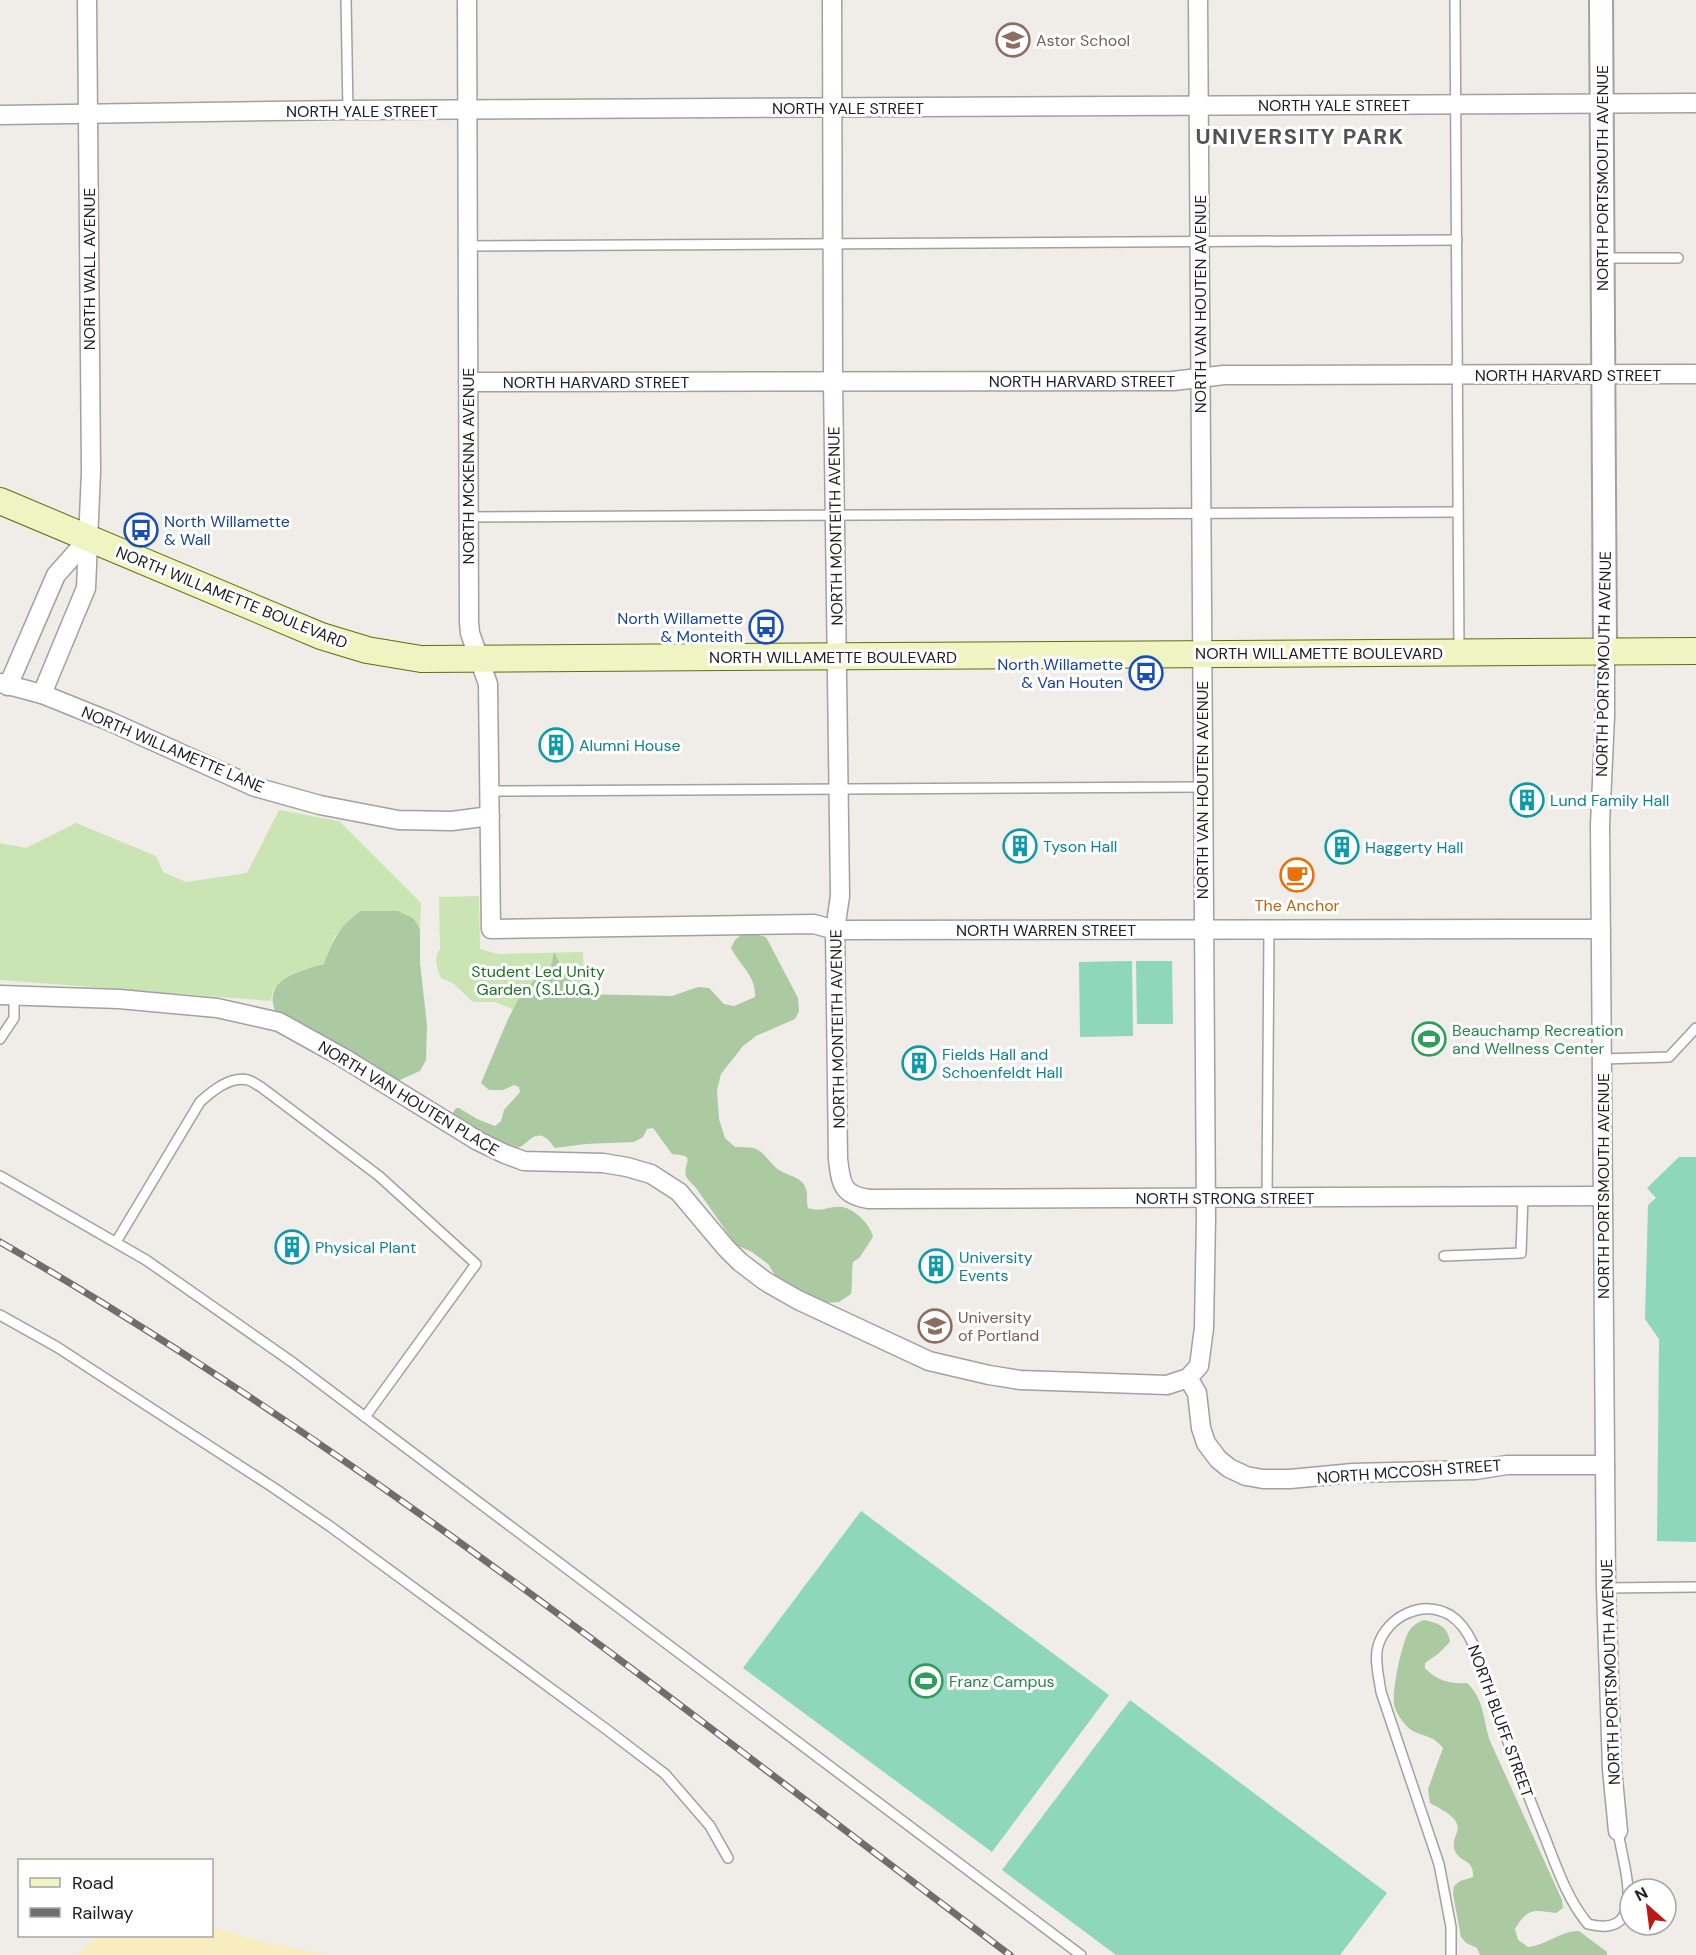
<svg xmlns="http://www.w3.org/2000/svg" width="1696" height="1955" font-family="'DM Sans',sans-serif">
	<style>
		.grass { fill: #cae4b3 }
		.forest { fill: #accaa1 }
		.sand { fill: #f8edbe }
		.pitch { fill: #8ed6bc }
		.lines { fill: none; stroke-linecap: round; stroke-linejoin: round }
		.service-casing { stroke: #a1a1a1; stroke-width: 12 }
		.minor-casing { stroke: #a1a1a1; stroke-width: 21 }
		.tertiary-casing { stroke: #a1a1a1; stroke-width: 26 }
		.secondary-casing { stroke: #616d11; stroke-width: 28 }
		.service { stroke: #fff; stroke-width: 9 }
		.minor { stroke: #fff; stroke-width: 18 }
		.tertiary { stroke: #fff; stroke-width: 22 }
		.secondary { stroke: #f0f3c2; stroke-width: 26 }
		.rail-casing { stroke: #6e6e6e; stroke-width: 7 }
		.rail { stroke: #fff; stroke-width: 4.5; stroke-dasharray: 14; stroke-linecap: butt }
		.labels { text-anchor: middle; stroke-width: 6; stroke-linejoin: round; paint-order: stroke }
		.education-label { font-size: 16px; fill: #785e54; stroke: #fff; text-anchor: start }
		.street-label { font-size: 16px; fill: #202020; stroke: #fff }
		.transit-label { font-size: 16px; fill: #164399; stroke: #fff; text-anchor: end }
		.culture-label { font-size: 16px; fill: #0d838f; stroke: #fff; text-anchor: start }
		.food-label { font-size: 16px; fill: #c56008; stroke: #fff }
		.park-label { font-size: 16px; fill: #187522; stroke: #fff }
		.leisure-label { font-size: 16px; fill: #27864d; stroke: #fff; text-anchor: start }
		.district-label { font-size: 22px; font-weight: bold; letter-spacing: 1.5px; fill: #535353; stroke: #fff }
	</style>
	<rect width="100%" height="100%" fill="#f0ede8"/>
	<g class="grass">
		<path d="M279,810L339,821L421,903L420,928L414,919L335,935L324,964L300,971L273,990L271,1001L0,980V843L26,848L76,823L156,856L163,872L186,882L247,873Z"/>
		<path d="M479,896L480,949L498,954L583,952L584,1006L512,1009L495,1002H473L454,984L441,978C437,968 433,958 440,949L439,897Z"/>
	</g>
	<g class="forest">
		<path d="M361,911H398L414,919L420,929V963L427,1025L426,1060L420,1071L393,1083L276,1013C261,980 299,971 324,964C334,938 338,928 361,911Z"/>
		<path d="M742,934H755L766,937L798,998L799,1011L795,1019L756,1036L743,1046L721,1074L717,1090L719,1119L725,1138L735,1147C741,1147 748,1147 754,1148C765,1152 770,1164 779,1170C788,1176 803,1177 806,1189C808,1195 806,1201 808,1208C823,1213 829,1205 842,1207C855,1209 871,1225 873,1237L860,1257L853,1262C851,1273 853,1283 851,1294L839,1302L826,1303L811,1299L796,1292L775,1275L768,1264L752,1252L736,1245L696,1188C693,1184 688,1181 686,1176C682,1162 699,1156 672,1154L653,1128L647,1129L643,1137L634,1142L586,1144L555,1148C552,1145 550,1141 546,1138C532,1128 526,1150 513,1148C499,1146 463,1125 452,1114L456,1108H459L477,1119L495,1126L501,1121L504,1110L520,1092L519,1087L514,1085L503,1090H489L481,1083L508,1019L520,996L541,973L551,968L554,952L564,972L580,994L672,996L698,987L709,988L724,1004L734,1006L755,997C756,975 740,966 731,948L735,940Z"/>
		<path d="M1424,1620C1438,1623 1448,1626 1450,1642L1438,1654L1425,1663V1668C1437,1681 1451,1684 1467,1683C1484,1698 1483,1720 1490,1741L1562,1900L1563,1908L1556,1913C1534,1910 1528,1907 1515,1929L1518,1940L1528,1947C1547,1945 1560,1931 1579,1931L1607,1952V1955H1480L1477,1948L1466,1943L1461,1937L1453,1894L1454,1886L1460,1881L1473,1877C1474,1858 1461,1864 1455,1851C1452,1844 1455,1838 1457,1832C1462,1818 1440,1809 1430,1803L1428,1789L1443,1748C1430,1731 1415,1738 1405,1724C1401,1720 1397,1713 1395,1708C1390,1696 1402,1642 1409,1631C1413,1625 1418,1622 1424,1620Z"/>
	</g>
	<path class="sand" d="M212,1927L265,1943L327,1955H78L98,1936H212Z"/>
	<g class="pitch">
		<path d="M1132,961L1133,1036L1080,1037L1079,962Z"/>
		<path d="M1136,961H1172L1173,1024H1137Z"/>
		<path d="M1679,1157H1696V1542L1657,1541L1659,1339L1645,1319L1648,1205L1656,1198L1647,1188Z"/>
		<path d="M861,1511L1109,1695L992,1852L743,1668Z"/>
		<path d="M1130,1700L1387,1893L1340,1955H1116L1002,1870Z"/>
	</g>
	<g class="lines">
		<defs>
			<g id="service">
				<path d="M346,0L348,110"/>
				<path d="M1455,0L1459,650"/>
				<path d="M467,246L1457,240"/>
				<path d="M1602,258H1678"/>
				<path d="M469,517L1458,512"/>
				<path d="M489,791L1202,787"/>
				<path d="M0,1039L14,1018V996"/>
				<path d="M1602,1059L1669,1057L1696,1028"/>
				<path d="M0,1176L146,1260L292,1362L1081,1955"/>
				<path d="M1267,1198L1269,929"/>
				<path d="M116,1242L200,1102C212,1091 230,1076 248,1080C252,1081 257,1085 261,1087L379,1176L476,1264L365,1417"/>
				<path d="M1444,1256L1521,1253L1523,1196"/>
				<path d="M0,1315L57,1347L274,1488L331,1527L606,1729L665,1774L710,1826L728,1858"/>
				<path d="M1606,1588L1696,1587"/>
				<path d="M1451,1955V1927L1439,1864L1381,1692C1379,1678 1374,1659 1378,1646C1387,1616 1423,1599 1450,1615C1461,1622 1468,1633 1473,1644C1495,1707 1517,1768 1542,1830C1555,1862 1566,1898 1588,1924C1651,1940 1622,1863 1618,1831"/>
			</g>
			<g id="minor">
				<path d="M467,0L469,622L470,633L488,684L491,929L814,924L835,930L1601,929"/>
				<path d="M832,0L833,381L840,896L835,930L838,1159C841,1184 842,1195 869,1199L1603,1196"/>
				<path d="M0,115L348,110L1696,103"/>
				<path d="M468,382L1173,381L1224,375L1696,374"/>
				<path d="M1605,651V716L1600,825L1606,1588L1612,1769L1618,1831"/>
				<path d="M0,683L42,694L109,721L255,787L320,805L398,820L452,821L490,816"/>
				<path d="M8,686L56,575L89,538"/>
				<path d="M42,694L86,588L91,472L87,0"/>
				<path d="M0,995L119,999L217,1008L279,1022L342,1057L478,1141L505,1154L524,1161L603,1163L627,1167L651,1174L679,1192L726,1248L740,1262L765,1281L798,1300L929,1361L989,1375L1020,1380L1167,1385L1188,1378L1199,1366L1204,1328L1206,1217L1198,0"/>
				<path d="M1188,1378L1197,1393L1201,1428L1206,1443L1218,1459L1229,1468L1246,1476L1263,1479H1290L1353,1473L1475,1470L1507,1465H1605"/>
			</g>
			<path id="tertiary" d="M1601,0L1605,651"/>
			<path id="secondary" d="M0,501L321,636L367,650L421,659L1696,651"/>
		</defs>
		<use href="#service" class="service-casing"/>
		<use href="#minor" class="minor-casing"/>
		<use href="#tertiary" class="tertiary-casing"/>
		<use href="#secondary" class="secondary-casing"/>
		<use href="#service" class="service"/>
		<use href="#minor" class="minor"/>
		<use href="#tertiary" class="tertiary"/>
		<use href="#secondary" class="secondary"/>
		<defs>
			<path id="rail" d="M0,1242C357,1447 681,1708 1010,1955"/>
		</defs>
		<use href="#rail" class="rail-casing"/>
		<use href="#rail" class="rail"/>
	</g>
	<defs>
		<symbol id="school-ring" viewBox="-11 -11 22 22"><circle r="9.5" fill="#fff" stroke="#8d6e63" stroke-width="1.5"/><path d="M0-5L7-2L0 1L-7-2ZM-4 1L0 2.5L4 1V4Q0 6-4 4Z" fill="#8d6e63"/></symbol>
		<symbol id="bus-ring" viewBox="-11 -11 22 22"><circle r="9.5" fill="#fff" stroke="#1a4fb4" stroke-width="1.5"/><path d="M-5-6H5V4H4V6H2V4H-2V6H-4V4H-5ZM-3.5-4V0h7V-4ZM-3.5 1.2v1.5H-2V1.2ZM2 1.2v1.5H3.5V1.2Z" fill="#1a4fb4"/></symbol>
		<symbol id="building-ring" viewBox="-11 -11 22 22"><circle r="9.5" fill="#fff" stroke="#0f9aa8" stroke-width="1.5"/><path d="M-4-6H4V6H1V3H-1V6H-4ZM-2.5-4.3h1.7v1.8h-1.7ZM.8-4.3h1.7v1.8H.8ZM-2.5-1h1.7V.8h-1.7ZM.8-1h1.7V.8H.8Z" fill="#0f9aa8"/></symbol>
		<symbol id="cafe-ring" viewBox="-11 -11 22 22"><circle r="9.5" fill="#fff" stroke="#e8710a" stroke-width="1.5"/><path d="M-5.5-4.5H6V0H3Q3 3.5 0 3.5H-2.5Q-5.5 3.5-5.5 0ZM3-3.2v2h1.7v-2ZM-6 4.5H4V6H-6Z" fill="#e8710a"/></symbol>
		<symbol id="stadium-ring" viewBox="-11 -11 22 22"><circle r="9.5" fill="#fff" stroke="#2e9e5b" stroke-width="1.5"/><path d="M0-5a6.5 5 0 1 0 0 10a6.5 5 0 1 0 0-10ZM-3.5-1.8h7v3.6h-7Z" fill="#2e9e5b"/></symbol>
		<symbol id="university-ring" viewBox="-11 -11 22 22"><circle r="9.5" fill="#fff" stroke="#8d6e63" stroke-width="1.5"/><path d="M0-5L7-2L0 1L-7-2ZM-4 1L0 2.5L4 1V4Q0 6-4 4Z" fill="#8d6e63"/></symbol>
	</defs>
	<g fill-rule="evenodd">
		<use href="#school-ring" x="994" y="21" width="38" height="38"/>
		<use href="#bus-ring" x="122" y="511" width="38" height="38"/>
		<use href="#bus-ring" x="747" y="608" width="38" height="38"/>
		<use href="#bus-ring" x="1127" y="654" width="38" height="38"/>
		<use href="#building-ring" x="537" y="726" width="38" height="38"/>
		<use href="#building-ring" x="1508" y="781" width="38" height="38"/>
		<use href="#building-ring" x="1001" y="827" width="38" height="38"/>
		<use href="#building-ring" x="1323" y="828" width="38" height="38"/>
		<use href="#cafe-ring" x="1278" y="856" width="38" height="38"/>
		<use href="#stadium-ring" x="1410" y="1020" width="38" height="38"/>
		<use href="#building-ring" x="900" y="1044" width="38" height="38"/>
		<use href="#building-ring" x="273" y="1228" width="38" height="38"/>
		<use href="#building-ring" x="917" y="1247" width="38" height="38"/>
		<use href="#university-ring" x="916" y="1307" width="38" height="38"/>
		<use href="#stadium-ring" x="907" y="1662" width="38" height="38"/>
	</g>
	<g class="labels">
		<g class="education-label">
			<text x="1036" y="46">Astor School</text>
			<text x="958" y="1323">University<tspan x="958" dy="18">of Portland</tspan></text>
		</g>
		<g class="street-label">
			<text x="1334" y="111">NORTH YALE STREET</text>
			<text x="848" y="114">NORTH YALE STREET</text>
			<text x="362" y="117">NORTH YALE STREET</text>
			<text transform="translate(1602 178) rotate(-90)" y="6">NORTH PORTSMOUTH AVENUE</text>
			<text transform="translate(89 269) rotate(-90)" y="6">NORTH WALL AVENUE</text>
			<text transform="translate(1200 304) rotate(-90)" y="6">NORTH VAN HOUTEN AVENUE</text>
			<text x="1568" y="381">NORTH HARVARD STREET</text>
			<text x="1082" y="387">NORTH HARVARD STREET</text>
			<text x="596" y="388">NORTH HARVARD STREET</text>
			<text transform="translate(468 466) rotate(-90)" y="6">NORTH MCKENNA AVENUE</text>
			<text transform="translate(835 526) rotate(-91)" y="6">NORTH MONTEITH AVENUE</text>
			<text transform="translate(232 597) rotate(22)" y="6">NORTH WILLAMETTE BOULEVARD</text>
			<text x="1319" y="659">NORTH WILLAMETTE BOULEVARD</text>
			<text x="833" y="663">NORTH WILLAMETTE BOULEVARD</text>
			<text transform="translate(1603 664) rotate(-89)" y="6">NORTH PORTSMOUTH AVENUE</text>
			<text transform="translate(173 749) rotate(23)" y="6">NORTH WILLAMETTE LANE</text>
			<text transform="translate(1202 790) rotate(-90)" y="6">NORTH VAN HOUTEN AVENUE</text>
			<text x="1046" y="936">NORTH WARREN STREET</text>
			<text transform="translate(837 1029) rotate(-91)" y="6">NORTH MONTEITH AVENUE</text>
			<text transform="translate(409 1098) rotate(31)" y="6">NORTH VAN HOUTEN PLACE</text>
			<text transform="translate(1603 1186) rotate(-90)" y="6">NORTH PORTSMOUTH AVENUE</text>
			<text x="1225" y="1204">NORTH STRONG STREET</text>
			<text transform="translate(1409 1471) rotate(-4)" y="6">NORTH MCCOSH STREET</text>
			<text transform="translate(1610 1672) rotate(-92)" y="6">NORTH PORTSMOUTH AVENUE</text>
			<text transform="translate(1501 1721) rotate(70)" y="6">NORTH BLUFF STREET</text>
		</g>
		<g class="transit-label">
			<text x="164" y="527" text-anchor="start">North Willamette<tspan x="164" dy="18">&amp; Wall</tspan></text>
			<text x="743" y="624">North Willamette<tspan x="743" dy="18">&amp; Monteith</tspan></text>
			<text x="1123" y="670">North Willamette<tspan x="1123" dy="18">&amp; Van Houten</tspan></text>
		</g>
		<g class="culture-label">
			<text x="579" y="751">Alumni House</text>
			<text x="1550" y="806">Lund Family Hall</text>
			<text x="1043" y="852">Tyson Hall</text>
			<text x="1365" y="853">Haggerty Hall</text>
			<text x="942" y="1060">Fields Hall and<tspan x="942" dy="18">Schoenfeldt Hall</tspan></text>
			<text x="315" y="1253">Physical Plant</text>
			<text x="959" y="1263">University<tspan x="959" dy="18">Events</tspan></text>
		</g>
		<g class="food-label">
			<text x="1297" y="911">The Anchor</text>
		</g>
		<g class="park-label">
			<text x="538" y="977">Student Led Unity<tspan x="538" dy="18">Garden (S.L.U.G.)</tspan></text>
		</g>
		<g class="leisure-label">
			<text x="1452" y="1036">Beauchamp Recreation<tspan x="1452" dy="18">and Wellness Center</tspan></text>
			<text x="949" y="1687">Franz Campus</text>
		</g>
		<g class="district-label">
			<text x="1300" y="144">UNIVERSITY PARK</text>
		</g>
	</g>
	<rect x="18" y="1859" width="195" height="78" fill="#ffffff" stroke="#a6a6a6" stroke-width="1.5"/>
	<rect x="30" y="1878" width="30" height="9" fill="#f0f3c2" stroke="#a6a6a6" stroke-width="1.5"/>
	<text x="72" y="1889" font-size="18" fill="#202020">Road</text>
	<rect x="30" y="1908" width="30" height="9" fill="#6e6e6e" stroke="#a6a6a6" stroke-width="1.5"/>
	<text x="72" y="1919" font-size="18" fill="#202020">Railway</text>
	<g transform="translate(1648 1907) rotate(332)"><circle r="28" fill="#ffffff" stroke="#a6a6a6" stroke-width="1.5"/>
	<path d="M0-4.5L10 22L0 15L-10 22Z" fill="#bb1915"/>
	<text y="-9" font-size="16" font-weight="bold" text-anchor="middle" fill="#202020">N</text>
	</g>
</svg>
